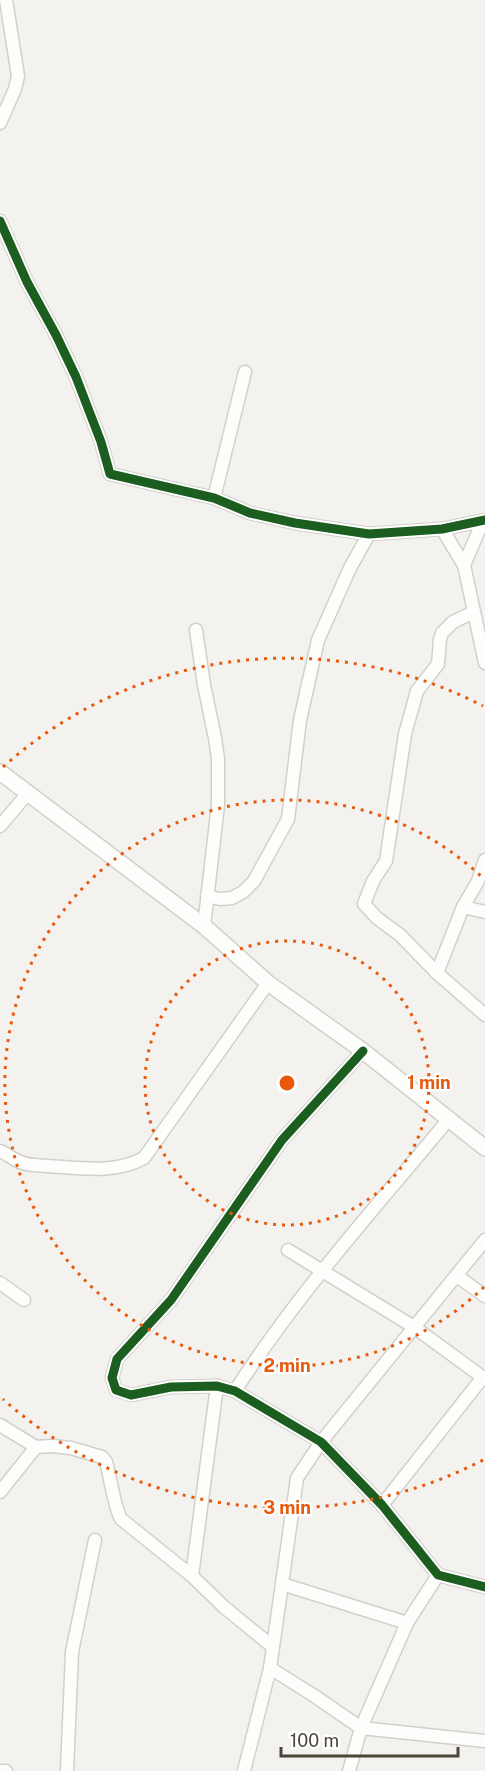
<svg xmlns="http://www.w3.org/2000/svg" width="485" height="1771" font-family="'Public Sans',sans-serif">
	<style>
		.lines { fill: none; stroke-linecap: round; stroke-linejoin: round }
		.minor-casing { stroke: #d2d0cb; stroke-width: 15 }
		.tertiary-casing { stroke: #d2d0cb; stroke-width: 18 }
		.minor { stroke: #fdfdfc; stroke-width: 12 }
		.tertiary { stroke: #fdfdfc; stroke-width: 15 }
		.cycleway-casing { stroke: #fff; stroke-width: 13 }
		.cycleway { stroke: #1b5e20; stroke-width: 9 }
		.ring { fill: none; stroke: #e8590c; stroke-width: 3; stroke-dasharray: 3 6 }
		.centre { fill: #e8590c; stroke: #fff; stroke-width: 3 }
		.ring-label { font-size: 18px; text-anchor: middle; font-weight: bold; fill: #e8590c; stroke: #fff; stroke-width: 4.5; stroke-linejoin: round; paint-order: stroke }
	</style>
	<rect width="100%" height="100%" fill="#f4f2ee"/>
	<g class="lines">
		<defs>
			<g id="minor">
				<path d="M0,123L15,89L18,76L6,0"/>
				<path d="M0,221L27,282L56,335L76,377L101,442L110,474L214,498L250,513L295,523L369,534L442,529L485,520"/>
				<path d="M214,498L245,372"/>
				<path d="M483,521L464,565L485,663"/>
				<path d="M442,529L464,565"/>
				<path d="M196,630L204,685L215,738L218,759V805L204,926"/>
				<path d="M0,826L28,793"/>
				<path d="M485,860L478,881L463,907L437,973L485,1015"/>
				<path d="M207,896L220,899L232,898L243,892L254,881L288,819L300,720L318,640L350,568L369,534"/>
				<path d="M463,907L485,912"/>
				<path d="M437,973L400,935L377,918L364,904L373,881L386,861L405,734L417,691L438,664L440,639L442,633L453,622L474,612"/>
				<path d="M363,1051L282,1140L171,1300L117,1359L112,1378L116,1390L131,1395L171,1387L217,1386L235,1391L321,1442L382,1505L438,1575L485,1587"/>
				<path d="M0,1151C7,1154 13,1159 20,1162C29,1166 39,1165 48,1166C80,1168 115,1174 144,1158L268,983"/>
				<path d="M288,1250L414,1327L485,1379"/>
				<path d="M457,1276L485,1296"/>
				<path d="M0,1283L24,1300"/>
				<path d="M235,1391C297,1294 375,1208 449,1119"/>
				<path d="M0,1425L36,1447L52,1446L71,1448L102,1457L106,1462C110,1476 115,1510 121,1519L192,1576L224,1607L273,1647"/>
				<path d="M0,1492L36,1447"/>
				<path d="M382,1505L483,1377"/>
				<path d="M192,1576L217,1386"/>
				<path d="M282,1584L407,1623"/>
				<path d="M270,1668L313,1695L361,1728L485,1741"/>
				<path d="M0,1771H6"/>
				<path d="M67,1771L72,1652L95,1540"/>
				<path d="M244,1771L270,1668L297,1478L321,1442L485,1240"/>
				<path d="M349,1771L361,1728L407,1623L438,1575"/>
			</g>
			<path id="tertiary" d="M0,772L204,926L268,983L363,1051L485,1148"/>
		</defs>
		<use href="#minor" class="minor-casing"/>
		<use href="#tertiary" class="tertiary-casing"/>
		<use href="#minor" class="minor"/>
		<use href="#tertiary" class="tertiary"/>
		<defs>
			<g id="cycleway">
				<path d="M0,221L27,282L56,335L76,377L101,442L110,474L214,498L250,513L295,523L369,534L442,529L485,520"/>
				<path d="M363,1051L282,1140L171,1300L117,1359L112,1378L116,1390L131,1395L171,1387L217,1386L235,1391L321,1442L382,1505L438,1575L485,1587"/>
			</g>
		</defs>
		<use href="#cycleway" class="cycleway-casing"/>
		<use href="#cycleway" class="cycleway"/>
	</g>
	<g class="ring">
		<circle cx="287" cy="1083" r="142"/>
		<path d="M484 1287A283 283 0 1 1 484 879"/>
		<path d="M483 1460A425 425 0 0 1 3 1399M3 767A425 425 0 0 1 483 706"/>
	</g>
	<circle cx="287" cy="1083" r="9" class="centre"/>
	<g class="ring-label">
		<text x="429" y="1089">1 min</text>
		<text x="287" y="1372">2 min</text>
		<text x="287" y="1514">3 min</text>
	</g>
	<path d="M281 1747v9h177v-9" fill="none" stroke="#4b4439" stroke-width="3"/>
	<text x="290" y="1747" font-size="18" fill="#4b4439" stroke="#ffffff" stroke-width="4.5" paint-order="stroke">100 m</text>
</svg>
